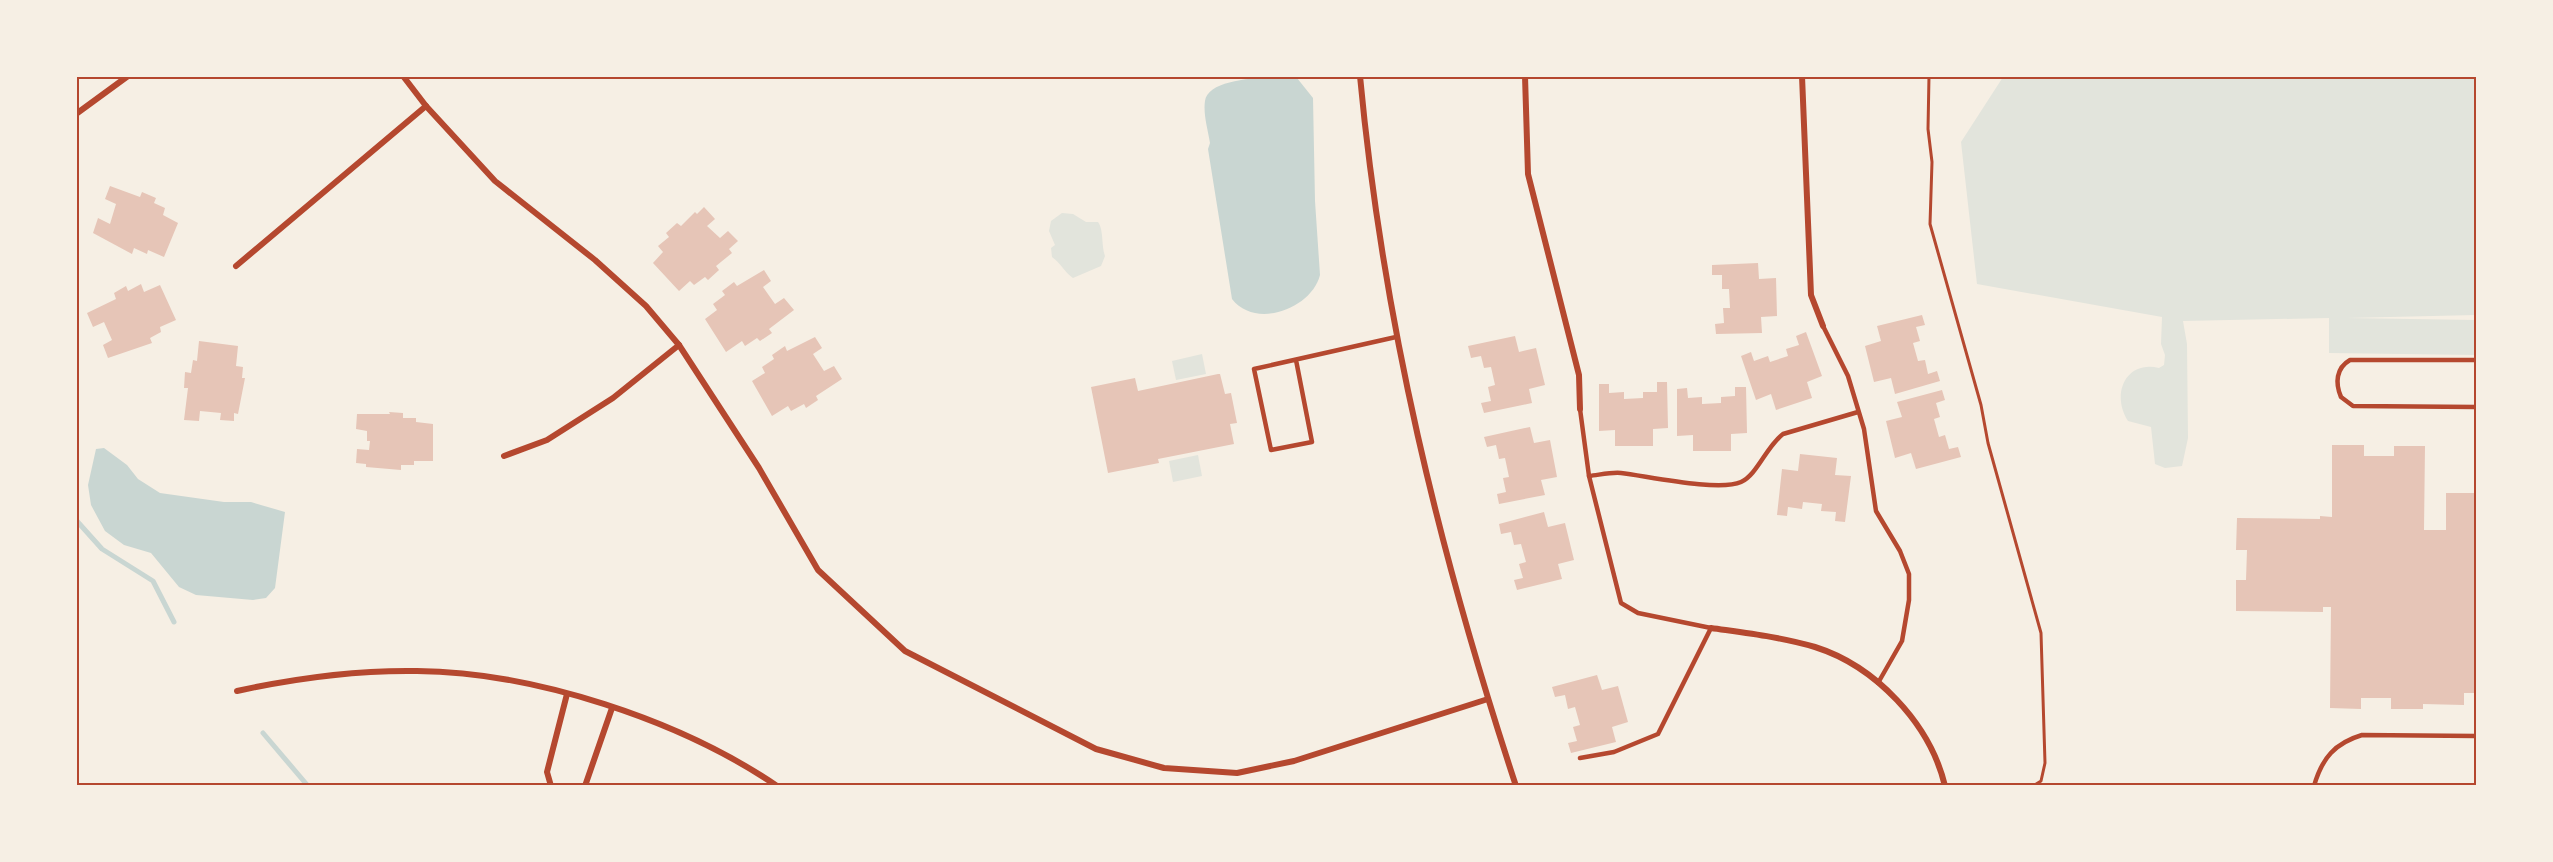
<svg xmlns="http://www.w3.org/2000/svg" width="2553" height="862" font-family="Lato,sans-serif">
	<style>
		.green { fill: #e2e4dc }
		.water { fill: #c9d6d2 }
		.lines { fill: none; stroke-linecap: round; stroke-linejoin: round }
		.stream { stroke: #c9d6d2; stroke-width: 5 }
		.building { fill: #e6c5b7 }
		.path { stroke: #b5482f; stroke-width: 3 }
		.service { stroke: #b5482f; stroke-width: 4.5 }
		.minor { stroke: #b5482f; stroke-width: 6 }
		.neatline { fill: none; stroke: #b5482f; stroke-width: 2 }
	</style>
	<rect width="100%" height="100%" fill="#f6efe4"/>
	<g class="green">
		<path d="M2003,77H2476V315L2347,318L2476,320V355L2329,353V318L2183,321L2187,344L2188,438L2182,466L2165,468L2155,464L2151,427L2128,421C2111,395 2125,360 2159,368L2164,365L2165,355L2161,344L2162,317L1977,284L1961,142Z"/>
		<path d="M1062,213L1073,214L1086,222H1098C1104,230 1101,246 1105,256L1101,266L1073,278C1064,272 1061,263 1052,257L1051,248L1055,245L1049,231L1051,221Z"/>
		<path d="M1202,354L1206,374L1176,380L1172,361Z"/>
		<path d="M1198,455L1202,476L1173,482L1169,461Z"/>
	</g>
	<g class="water">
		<path d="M1290,77L1297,78L1313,98L1315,201L1320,275C1312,308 1256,330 1232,299L1208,149L1210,143C1208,130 1203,114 1205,101C1208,77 1270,77 1290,77Z"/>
		<path d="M104,448L127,465L138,479L160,493L224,502H251L285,512L275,588L266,598L253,600L196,595L179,587L151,553L124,545L105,531L91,505L88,485L96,449Z"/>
	</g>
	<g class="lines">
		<g class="stream">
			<path d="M76,520L102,549L153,581L174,622"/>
			<path d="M263,733L308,786"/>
		</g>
	</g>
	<g class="building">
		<path d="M110,186L140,197L142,192L156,198L154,203L165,208L163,215L178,223L164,257L148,250L147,254L134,248L132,254L93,233L98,218L110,224L116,204L105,199Z"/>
		<path d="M704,207L715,219L707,226L720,238L728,231L738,241L729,249L732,253L716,266L719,270L708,280L705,277L694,285L690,281L679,291L653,263L663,252L658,246L669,237L666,233L677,223L681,226L695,212L697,214Z"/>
		<path d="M1758,263L1759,279L1776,278L1777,316L1761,317L1762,333L1716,334L1715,324L1724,323L1723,308H1730L1729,289H1722V275H1712V265Z"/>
		<path d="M764,270L771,281L763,287L775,304L784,298L794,310L769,329L772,333L760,341L757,338L745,346L742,341L726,352L705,319L717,310L713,304L725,295L722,291L734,282L737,286Z"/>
		<path d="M141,284L144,292L160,285L176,320L160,327L161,332L150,338L152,343L108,358L103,345L112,340L104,322L93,327L87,313L116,299L114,293L126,286L128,291Z"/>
		<path d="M1922,315L1925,325L1916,327L1920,341L1913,343L1918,361L1925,360L1928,374L1937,371L1940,381L1895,394L1891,378L1874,382L1865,346L1881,341L1877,326Z"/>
		<path d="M1806,332L1822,376L1807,382L1812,398L1776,410L1771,394L1756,400L1741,356L1751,352L1754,361L1768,356L1770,362L1788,356L1786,349L1799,345L1796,336Z"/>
		<path d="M1515,336L1519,352L1536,348L1545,385L1529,389L1532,403L1484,413L1481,403L1491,401L1488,387L1495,385L1491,367L1484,368L1481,356L1471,358L1468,346Z"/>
		<path d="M815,337L822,348L813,354L824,371L834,366L842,379L816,396L818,400L806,408L804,404L791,411L788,406L772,416L752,381L765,373L762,367L774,359L772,355L785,346L787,351Z"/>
		<path d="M199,341L238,346L236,366L243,367L242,378H245L238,414L234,413V421L220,420L221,413L200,411L199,421L184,420L188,388H184L185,372L191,373L193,360L197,361Z"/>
		<path d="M1218,374H1220L1225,394L1231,393L1237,423L1230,424L1234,444L1158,459L1159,463L1108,473L1091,387L1135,378L1138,391Z"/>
		<path d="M1657,382H1667L1668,428L1653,429V446H1615V430L1599,431V384H1609V393L1624,392V399L1643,398V392H1657Z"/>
		<path d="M1735,387H1746L1747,433L1731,434V451H1693V435L1677,436V389L1687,388L1688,398L1702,397V404L1721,403V397L1735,396Z"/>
		<path d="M1942,390L1945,400L1936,403L1940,417L1934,419L1939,437L1945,435L1949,449L1958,447L1961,457L1916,469L1911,453L1895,458L1886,421L1902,417L1897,402Z"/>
		<path d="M389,412L403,413V418H416V422L433,424V461H414V465H401V470L366,467V464L356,463L357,449L369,450L370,441H367V431L356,429L357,414H390Z"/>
		<path d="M1530,427L1534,443L1550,440L1557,477L1541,480L1545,495L1499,504L1497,494L1506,492L1503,478L1509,477L1505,458L1499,459L1496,445L1487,447L1484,437Z"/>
		<path d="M2332,445H2364V456H2394V446H2425L2424,530H2446V493H2476V693H2464V705L2423,704V709H2391V698H2361V709L2330,708L2331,607H2323V612L2236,611V580H2246L2247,550H2236L2237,518L2320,519V516L2332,517Z"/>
		<path d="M1800,454L1837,458L1835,475L1851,476L1845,522L1835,521L1836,512L1821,511L1822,504L1803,502L1802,509L1788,507L1787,516L1777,515L1782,469L1798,471Z"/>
		<path d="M1544,512L1548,527L1565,523L1574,560L1558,564L1562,579L1517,590L1514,580L1523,578L1519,564L1526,562L1521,544L1514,545L1511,532L1501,534L1499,524Z"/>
		<path d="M1597,675L1602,690L1618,686L1628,722L1612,727L1616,742L1571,753L1568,743L1577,741L1573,727L1580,725L1575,707L1568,709L1565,695L1555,697L1552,687Z"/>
	</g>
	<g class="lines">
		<path class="path" d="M1929,76L1928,129L1932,162L1930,224L1981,405L1988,443L2041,633L2045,763L2041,781L2033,786"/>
		<g class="service">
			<path d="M1823,326L1848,376L1864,429L1876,511L1900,551L1909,574V600L1902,641L1878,683"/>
			<path d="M1296,360L1312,442L1271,450L1254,369L1396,337"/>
			<path d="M2476,360H2350C2336,368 2335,383 2341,397L2353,406L2476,407"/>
			<path d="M1589,476C1599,475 1611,472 1621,473C1647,476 1719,492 1741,482C1757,475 1766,447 1783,434L1858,412"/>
			<path d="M1580,758L1614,752L1658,734L1711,628L1638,613L1621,603L1589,476L1580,409"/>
			<path d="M2314,786C2322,758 2335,743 2362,735L2476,736"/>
		</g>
		<g class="minor">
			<path d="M403,76L426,106L495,181L595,260L646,306L679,345L759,468L818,570L905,651L1096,749L1164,768L1237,773L1294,761L1488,699"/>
			<path d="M1360,76C1383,322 1439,552 1516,786"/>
			<path d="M1525,76L1528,174L1579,375L1580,409"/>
			<path d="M1802,76L1811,295L1823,326"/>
			<path d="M76,114L128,76"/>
			<path d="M236,266L426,106"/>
			<path d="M504,456L547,440L613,398L679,345"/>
			<path d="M1711,628C1746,633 1781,637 1815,647C1875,666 1930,723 1945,786"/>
			<path d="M237,691C296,678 356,670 417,671C534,672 680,720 777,786"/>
			<path d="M551,786L547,772L567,694"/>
			<path d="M585,786L612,708"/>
		</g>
	</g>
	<rect width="2553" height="862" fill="none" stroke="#f6efe4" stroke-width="156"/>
	<rect x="78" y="78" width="2397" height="706" class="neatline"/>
</svg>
